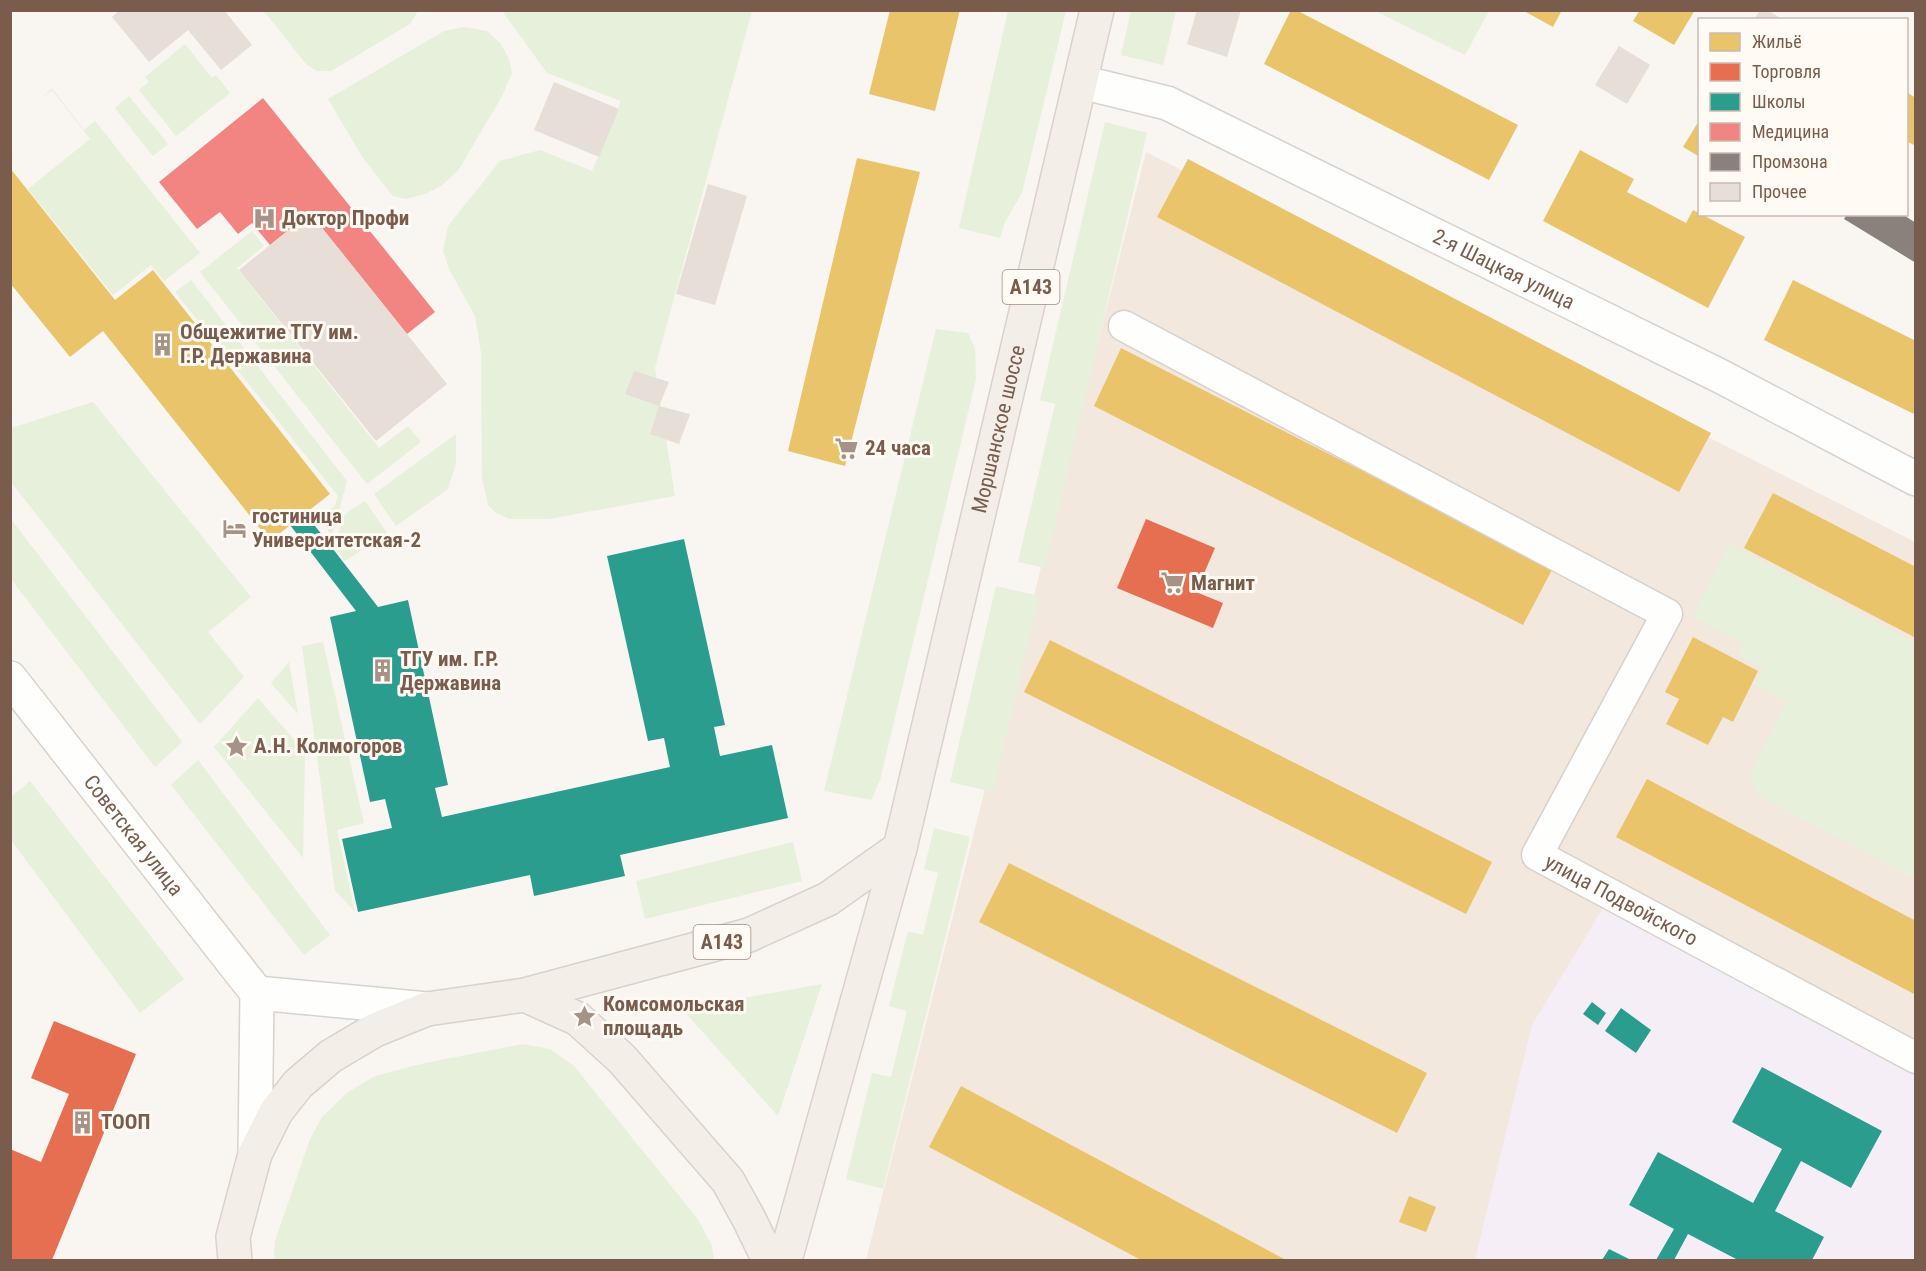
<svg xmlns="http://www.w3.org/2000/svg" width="1926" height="1271" font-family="'Roboto Condensed',sans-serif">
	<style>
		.residential { fill: #f2e8de }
		.education { fill: #f6eef6 }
		.green { fill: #e7f0db }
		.homes { fill: #e9c46a }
		.shops { fill: #e76f51 }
		.schools { fill: #2a9d8f }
		.health { fill: #f28482 }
		.industry { fill: #8a817c }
		.building { fill: #e6ded7 }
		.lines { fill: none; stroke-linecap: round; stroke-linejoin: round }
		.street-casing { stroke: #d7d1cb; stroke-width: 33 }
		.secondary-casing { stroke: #d9d2cb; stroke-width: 36 }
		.primary-casing { stroke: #dad1cc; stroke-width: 36 }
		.street { stroke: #fefefd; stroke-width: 30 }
		.secondary { stroke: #fefefd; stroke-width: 33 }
		.primary { stroke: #f3eee8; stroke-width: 33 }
		.labels { text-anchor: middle; stroke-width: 6; stroke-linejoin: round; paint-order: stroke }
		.shield { fill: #fffaf3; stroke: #a28b7f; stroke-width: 1.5 }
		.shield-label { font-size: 20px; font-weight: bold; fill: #7a5c4d }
		.poi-label { font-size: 21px; font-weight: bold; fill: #7a5c4d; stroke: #fffaf3; text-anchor: start }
		.street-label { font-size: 21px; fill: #7a5c4d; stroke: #fffaf3 }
	</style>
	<rect width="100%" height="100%" fill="#f9f5f0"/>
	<path class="residential" d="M1146,152L1915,542V1260H866Z"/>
	<path class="education" d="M1605,905L1915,1076V1260H1475L1532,1025Z"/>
	<g class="green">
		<path d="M264,11H418L410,24L331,71H317L306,64Z"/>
		<path d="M502,11H752L655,368L675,496L549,519H509L496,513L488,505L482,478L481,353L475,316L449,269L443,251L448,226L500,161L540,150L592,171L621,101L547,73Z"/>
		<path d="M1008,11H1066L1022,193L1005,222L1000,238L959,228Z"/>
		<path d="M1131,11H1176L1163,65L1121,55Z"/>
		<path d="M1375,11H1489L1465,55Z"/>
		<path d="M464,27L487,31L501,44L509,59L512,73L502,96L458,171L441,186L425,194L406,199L393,196L363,158L328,99L444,31Z"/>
		<path d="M185,44L212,78L216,75L230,93L176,136L139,90L149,82L145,77Z"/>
		<path d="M52,88L84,130L95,121L200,253L164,281L151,265L113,295L28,189L90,139L52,90L40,100Z"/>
		<path d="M129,96L168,144L153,156L115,108Z"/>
		<path d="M1105,122L1147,133L1045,568L1018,562L1055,404L1040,400Z"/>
		<path d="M252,231L264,246L237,268L379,448L408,426L421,442L367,484L200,272Z"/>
		<path d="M191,280L347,481L332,536L319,517L335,506L338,496L175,292Z"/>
		<path d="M936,329L968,333L975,349L976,379L880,780L871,800L824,791Z"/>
		<path d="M93,402L251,597L208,632L244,677L200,724L11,482V428Z"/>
		<path d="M456,434V463L448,489L396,526L374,494Z"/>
		<path d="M365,501L387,533L345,561L334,545L345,514Z"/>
		<path d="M10,518L182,742L155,767L11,579Z"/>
		<path d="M1730,544L1915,643V879L1761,797L1753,784L1750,772L1787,703L1755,685L1764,669L1738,655L1743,643L1692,616Z"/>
		<path d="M996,586L1039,596L993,792L950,782Z"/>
		<path d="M323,642L364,823L337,830L355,912L335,890L302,646Z"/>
		<path d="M289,662L298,714L271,683Z"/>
		<path d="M258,698L305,752L303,858L214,747Z"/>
		<path d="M198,760L330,935L304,955L171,785Z"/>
		<path d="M30,781L184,979L140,1013L11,840V797Z"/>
		<path d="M934,828L970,837L883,1189L846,1179L872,1073L891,1077L907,1011L889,1006L908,931L923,935L938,873L924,869Z"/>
		<path d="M793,842L802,881L645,919L636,881Z"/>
		<path d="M822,984L778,1116L682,1009Z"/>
		<path d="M523,1044L550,1049L574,1066L697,1218L712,1246L714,1260H274L275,1241L310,1139L322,1117L348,1092L375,1076L425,1063Z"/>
	</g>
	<g class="homes">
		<path d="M890,10H960L935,111L869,94Z"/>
		<path d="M1291,10H1296L1518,125L1489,180L1264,64Z"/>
		<path d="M1522,10H1562L1553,27Z"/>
		<path d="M1640,10H1695L1674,45L1633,21Z"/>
		<path d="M1906,92L1916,98V146L1906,141Z"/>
		<path d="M1700,119V157L1683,147Z"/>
		<path d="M1580,150L1634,179L1627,192L1686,223L1693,210L1745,237L1708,308L1543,221Z"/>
		<path d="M857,158L920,172L845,466L788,451Z"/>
		<path d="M1188,159L1711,433L1679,492L1157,217Z"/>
		<path d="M10,168L115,300L153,270L330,494L270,541L103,331L70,357L10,283Z"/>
		<path d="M1793,280L1916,341V415L1764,340Z"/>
		<path d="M1121,348L1553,568L1523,625L1094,406Z"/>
		<path d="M1773,493L1916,567V638L1744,548Z"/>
		<path d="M1693,637L1758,671L1733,722L1723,717L1708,745L1666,724L1679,699L1665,692Z"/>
		<path d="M1050,640L1492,862L1466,914L1024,692Z"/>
		<path d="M1647,779L1916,921V995L1616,837Z"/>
		<path d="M1009,863L1427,1073L1397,1133L979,922Z"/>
		<path d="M961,1086L1286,1260H1141L929,1147Z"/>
		<path d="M1409,1196L1436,1207L1426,1232L1399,1222Z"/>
	</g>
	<g class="shops">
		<path d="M1146,519L1215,548L1196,592L1223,603L1213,628L1117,588Z"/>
		<path d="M54,1021L136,1054L52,1260H10V1149L41,1162L69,1094L31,1078Z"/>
	</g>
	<g class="schools">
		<path d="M305,513L378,607L408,600L448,785L435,788L442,817L670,767L664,738L648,741L607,556L684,539L725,725L714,727L720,756L772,745L788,818L620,855L625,876L534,896L530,875L358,912L342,839L392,828L385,799L370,802L330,617L356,611L290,525Z"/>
		<path d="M1592,1002L1606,1013L1598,1025L1583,1014Z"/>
		<path d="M1621,1008L1651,1030L1636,1053L1605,1031Z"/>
		<path d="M1762,1067L1882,1131L1851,1188L1801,1161L1775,1211L1824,1237L1812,1260H1738L1688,1234L1674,1260H1656L1674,1229L1629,1205L1658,1152L1753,1203L1782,1149L1732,1122Z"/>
		<path d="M1609,1249L1631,1260H1602Z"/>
	</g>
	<path class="health" d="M263,98L435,312L407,334L310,213L270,245L252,223L238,234L220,212L197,229L159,182Z"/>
	<path class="industry" d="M1847,214H1902L1916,223V263L1844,219Z"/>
	<g class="building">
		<path d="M120,10H224L252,45L221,70L188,30L149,62L112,17Z"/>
		<path d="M1197,10H1241L1227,57L1187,44Z"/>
		<path d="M1760,10H1768L1783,20H1754Z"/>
		<path d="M1619,46L1650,65L1627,104L1595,85Z"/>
		<path d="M554,82L619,109L599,157L534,130Z"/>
		<path d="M708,184L747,196L715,305L676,294Z"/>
		<path d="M310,213L447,384L376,441L239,270Z"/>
		<path d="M634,371L669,382L659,406L625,394Z"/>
		<path d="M659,406L690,414L679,444L650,434Z"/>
	</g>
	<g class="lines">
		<defs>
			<g id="street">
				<path id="s1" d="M1124,326L1667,614L1537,855L1916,1058"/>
			</g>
			<g id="secondary">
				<path id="s2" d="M1081,82L1167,103L1720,376L1916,479"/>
				<path id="s3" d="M10,678L257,993"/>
				<path d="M257,993L427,1009"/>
				<path d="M255,1154L257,993"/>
			</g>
			<g id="primary">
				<path d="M525,995L578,1019L622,1059L728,1181L749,1219L769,1260"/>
				<path d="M235,1260L233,1237L255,1154L276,1112L298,1084L331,1056L375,1030L427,1009L525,995L749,935L828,899L900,848"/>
				<path id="s4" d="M785,1260L900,848L1097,10"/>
			</g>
		</defs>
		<use href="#street" class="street-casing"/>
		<use href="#secondary" class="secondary-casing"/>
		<use href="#primary" class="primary-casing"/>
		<use href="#street" class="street"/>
		<use href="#secondary" class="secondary"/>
		<use href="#primary" class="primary"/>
	</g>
	<defs>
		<symbol id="hospital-bare" viewBox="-9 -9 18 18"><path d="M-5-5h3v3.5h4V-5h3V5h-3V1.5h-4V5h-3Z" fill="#a69286" stroke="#fffaf3" stroke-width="2.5" paint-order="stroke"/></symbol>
		<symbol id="building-bare" viewBox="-9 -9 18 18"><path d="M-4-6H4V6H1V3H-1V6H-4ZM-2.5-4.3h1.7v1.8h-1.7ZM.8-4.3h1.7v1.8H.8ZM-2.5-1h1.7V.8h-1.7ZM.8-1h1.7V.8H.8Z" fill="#a69286" stroke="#fffaf3" stroke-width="2.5" paint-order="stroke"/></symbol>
		<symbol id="supermarket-bare" viewBox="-9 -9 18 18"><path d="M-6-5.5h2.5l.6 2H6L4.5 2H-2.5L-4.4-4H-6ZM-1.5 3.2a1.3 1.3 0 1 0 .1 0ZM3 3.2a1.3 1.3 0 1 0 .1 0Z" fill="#a69286" stroke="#fffaf3" stroke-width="2.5" paint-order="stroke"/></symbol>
		<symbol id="hotel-bare" viewBox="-9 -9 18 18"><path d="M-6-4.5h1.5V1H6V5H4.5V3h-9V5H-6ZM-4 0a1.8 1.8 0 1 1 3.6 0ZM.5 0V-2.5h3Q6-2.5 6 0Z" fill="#a69286" stroke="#fffaf3" stroke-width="2.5" paint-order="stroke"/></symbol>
		<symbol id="sight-bare" viewBox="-9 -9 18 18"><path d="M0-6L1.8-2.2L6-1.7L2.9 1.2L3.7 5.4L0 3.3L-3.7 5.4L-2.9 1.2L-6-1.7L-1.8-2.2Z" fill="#a69286" stroke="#fffaf3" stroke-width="2.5" paint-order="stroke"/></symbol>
	</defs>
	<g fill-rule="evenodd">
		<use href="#hospital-bare" x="248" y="202" width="33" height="33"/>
		<use href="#building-bare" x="146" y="328" width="33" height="33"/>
		<use href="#supermarket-bare" x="830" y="432" width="33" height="33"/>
		<use href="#hotel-bare" x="218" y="512" width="33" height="33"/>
		<use href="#supermarket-bare" x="1156" y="566" width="33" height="33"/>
		<use href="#building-bare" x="366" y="654" width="33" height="33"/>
		<use href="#sight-bare" x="220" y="730" width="33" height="33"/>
		<use href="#sight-bare" x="568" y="1000" width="33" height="33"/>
		<use href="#building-bare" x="66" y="1106" width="33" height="33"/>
	</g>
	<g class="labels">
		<g class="shield">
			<rect x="1002.5" y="270" width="57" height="34" rx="4.5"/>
			<rect x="693.5" y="925" width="57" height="34" rx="4.5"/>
		</g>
		<g class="shield-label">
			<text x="1031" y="294">А143</text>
			<text x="722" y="949">А143</text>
		</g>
		<g class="poi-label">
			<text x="282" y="225">Доктор Профи</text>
			<text x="180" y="339">Общежитие ТГУ им.<tspan x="180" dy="24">Г.Р. Державина</tspan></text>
			<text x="865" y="455">24 часа</text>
			<text x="252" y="523">гостиница<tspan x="252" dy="24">Университетская-2</tspan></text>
			<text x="1191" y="590">Магнит</text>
			<text x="400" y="666">ТГУ им. Г.Р.<tspan x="400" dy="24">Державина</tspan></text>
			<text x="254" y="753">А.Н. Колмогоров</text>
			<text x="603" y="1011">Комсомольская<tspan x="603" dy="24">площадь</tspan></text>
			<text x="101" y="1129">ТООП</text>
		</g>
		<g class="street-label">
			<text dy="7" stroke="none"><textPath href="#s2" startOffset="464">2-я Шацкая улица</textPath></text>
			<text dy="7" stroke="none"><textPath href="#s4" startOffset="858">Моршанское шоссе</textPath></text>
			<text dy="7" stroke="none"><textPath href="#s3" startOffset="200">Советская улица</textPath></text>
			<text dy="7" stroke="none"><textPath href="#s1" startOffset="984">улица Подвойского</textPath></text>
		</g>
	</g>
	<rect width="1926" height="1271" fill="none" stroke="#7a5c4d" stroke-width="24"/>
	<rect x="1698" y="18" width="210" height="198" fill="#fffaf3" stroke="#cabbb1" stroke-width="1.5"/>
	<rect x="1710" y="33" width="30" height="18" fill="#e9c46a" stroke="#cabbb1" stroke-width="1.5"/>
	<text x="1752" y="48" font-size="18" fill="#7a5c4d">Жильё</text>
	<rect x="1710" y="63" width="30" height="18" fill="#e76f51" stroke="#cabbb1" stroke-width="1.5"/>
	<text x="1752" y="78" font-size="18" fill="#7a5c4d">Торговля</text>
	<rect x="1710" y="93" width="30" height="18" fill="#2a9d8f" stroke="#cabbb1" stroke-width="1.5"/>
	<text x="1752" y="108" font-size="18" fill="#7a5c4d">Школы</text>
	<rect x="1710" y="123" width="30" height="18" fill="#f28482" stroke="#cabbb1" stroke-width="1.5"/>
	<text x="1752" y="138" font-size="18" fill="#7a5c4d">Медицина</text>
	<rect x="1710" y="153" width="30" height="18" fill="#8a817c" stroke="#cabbb1" stroke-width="1.5"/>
	<text x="1752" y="168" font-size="18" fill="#7a5c4d">Промзона</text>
	<rect x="1710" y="183" width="30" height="18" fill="#e6ded7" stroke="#cabbb1" stroke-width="1.5"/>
	<text x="1752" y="198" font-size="18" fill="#7a5c4d">Прочее</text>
</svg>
